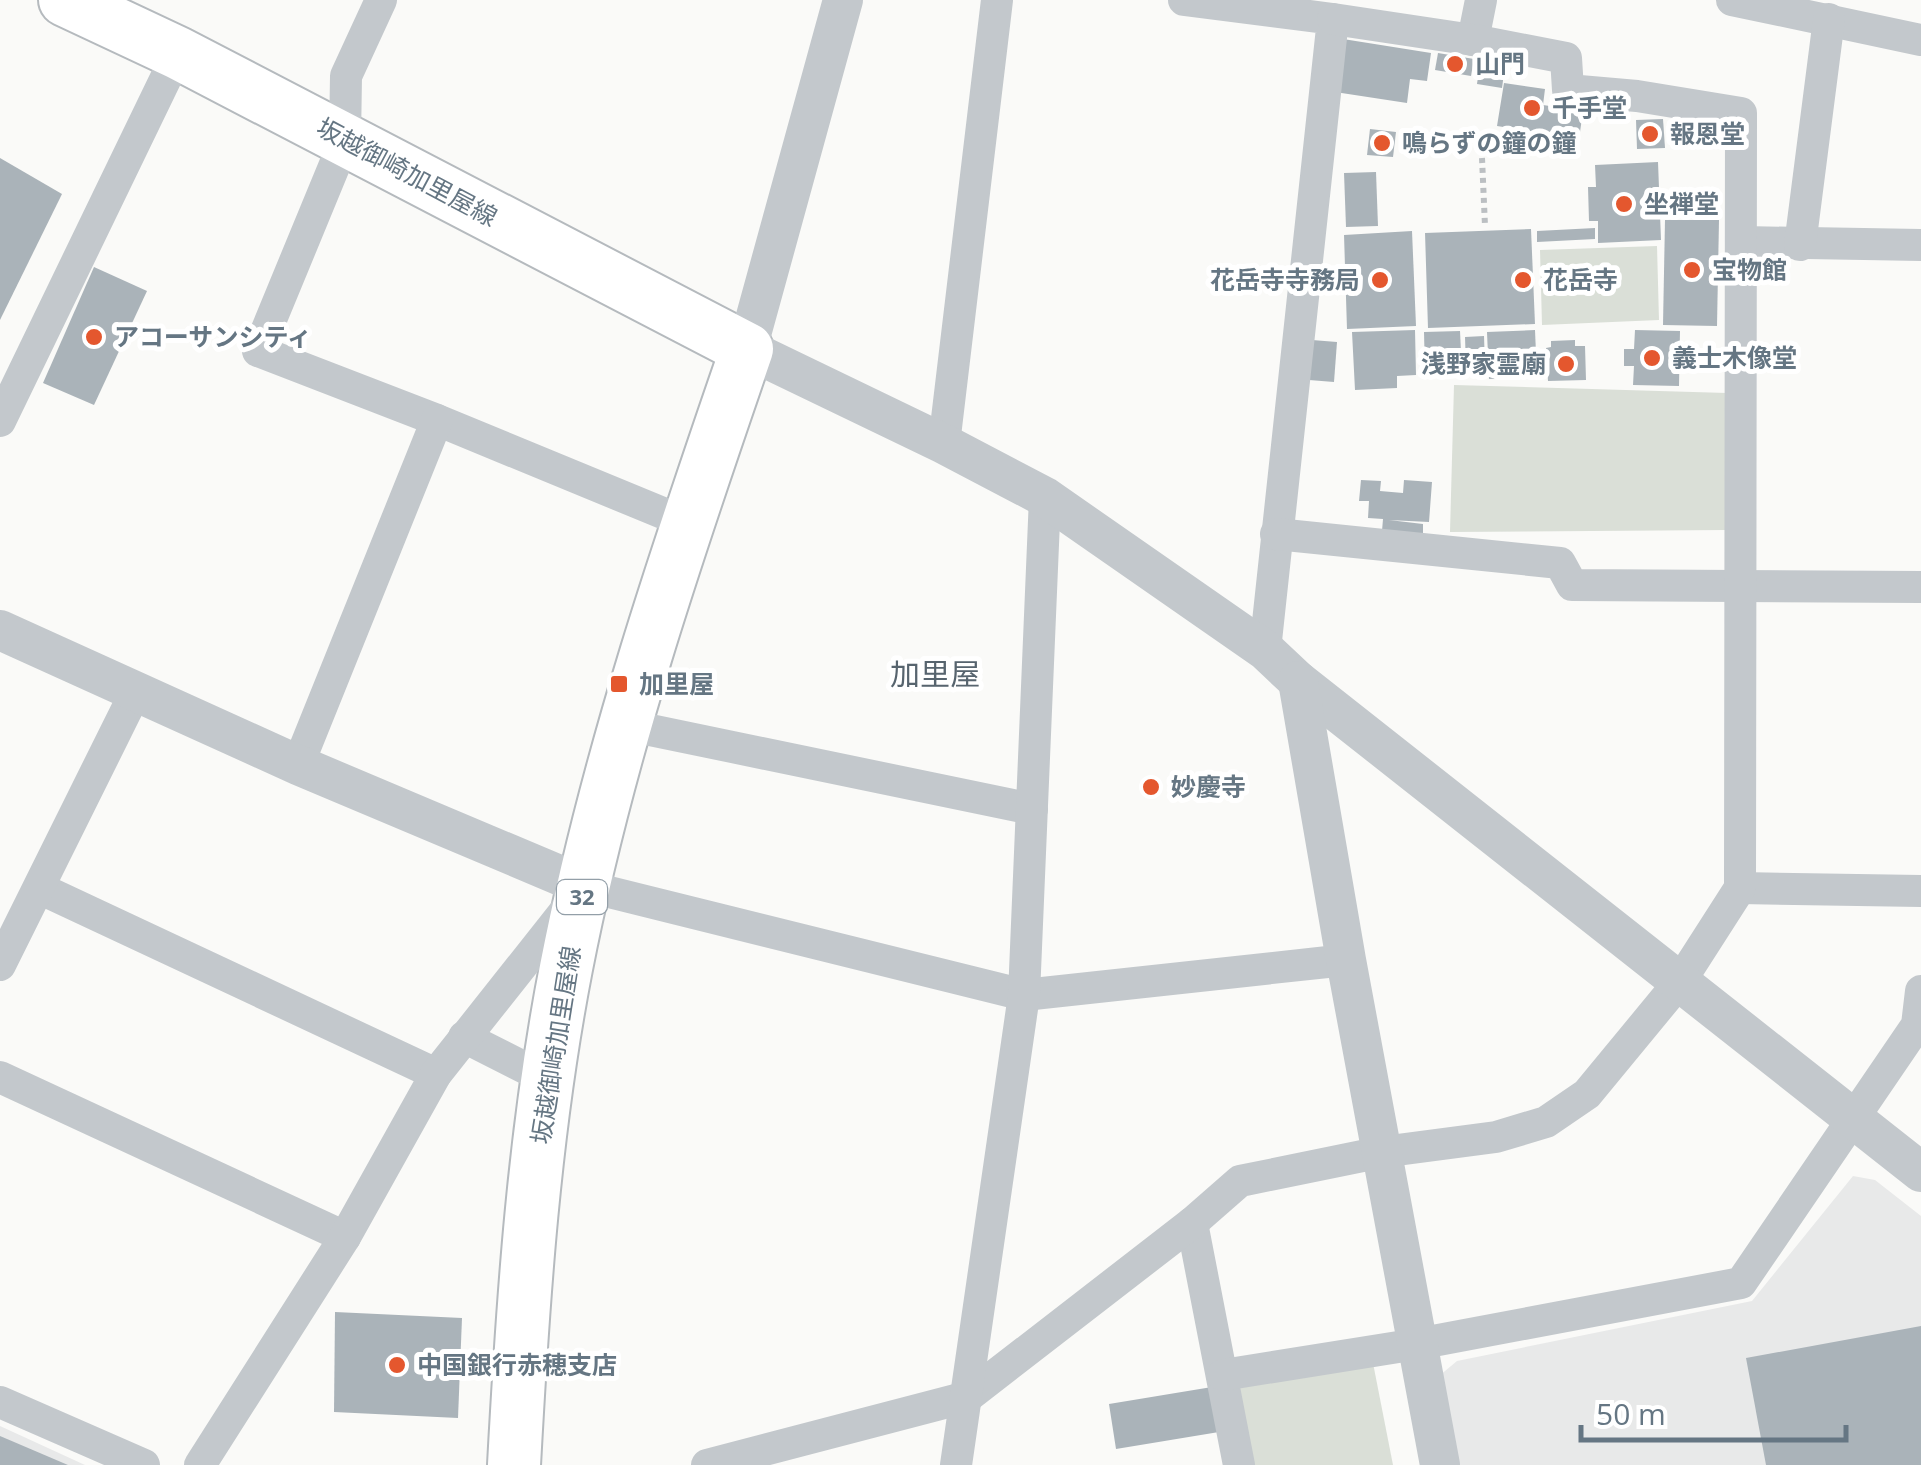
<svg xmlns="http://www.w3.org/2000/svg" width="1921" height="1465" font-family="'Open Sans','Noto Sans JP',sans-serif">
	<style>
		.built { fill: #e8e9e9 }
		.green { fill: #dadfd7 }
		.building { fill: #aab3b9 }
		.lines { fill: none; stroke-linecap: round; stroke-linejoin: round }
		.primary-casing { stroke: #b5babe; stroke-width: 56 }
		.path { stroke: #bbbfc2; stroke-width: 6; stroke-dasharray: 5 5; stroke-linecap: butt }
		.minor { stroke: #c3c8cc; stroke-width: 32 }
		.tertiary { stroke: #c3c8cc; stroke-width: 40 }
		.primary { stroke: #fff; stroke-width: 52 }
		.poi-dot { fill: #e4572e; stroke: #fff; stroke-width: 4 }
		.labels { text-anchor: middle; stroke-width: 10; stroke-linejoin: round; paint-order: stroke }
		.shield { fill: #fff; stroke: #939fa8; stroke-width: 2.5 }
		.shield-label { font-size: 22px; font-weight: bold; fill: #657683 }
		.poi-label { font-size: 25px; font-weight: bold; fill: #657683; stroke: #fff; text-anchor: start }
		.street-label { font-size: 25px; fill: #657683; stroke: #fff }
		.quarter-label { font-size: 30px; fill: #57646e; stroke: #fff }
	</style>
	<rect width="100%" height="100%" fill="#fafaf8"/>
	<g class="built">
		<path d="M1853,1176L1875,1180L1921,1216V1465H1458L1439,1376L1457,1361L1752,1301Z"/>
		<path d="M0,1426L85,1465H0Z"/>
	</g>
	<g class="green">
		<path d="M1657,246L1659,320L1542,325L1540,250Z"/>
		<path d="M1454,385L1727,393V530L1450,532Z"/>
		<path d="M1372,1358L1393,1465H1249L1236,1395L1243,1380Z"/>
	</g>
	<g class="building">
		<path d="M1343,39L1431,53L1427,81L1410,79L1407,103L1335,92Z"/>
		<path d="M1438,53L1474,59L1471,76L1435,70Z"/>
		<path d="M1480,62L1505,66L1502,88L1477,84Z"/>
		<path d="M1504,83L1545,89L1543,105L1583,111L1579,139L1497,126Z"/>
		<path d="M1663,119L1665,148L1637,149L1636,120Z"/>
		<path d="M1370,129L1396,132L1393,157L1367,155Z"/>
		<path d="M0,158L62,194L0,320Z"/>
		<path d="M1658,162L1661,240L1598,243V221H1589L1588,187H1596L1595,165Z"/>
		<path d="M1376,172L1378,226L1346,227L1344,173Z"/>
		<path d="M1665,220H1719L1717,326L1663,325Z"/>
		<path d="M1595,228V239L1537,242V231Z"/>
		<path d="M1531,229L1535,324L1428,328L1425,233Z"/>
		<path d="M1412,231L1416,326L1347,329L1344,235Z"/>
		<path d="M94,267L147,291L94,405L43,383Z"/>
		<path d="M1415,330L1416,375L1397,376V388L1355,390L1352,332Z"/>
		<path d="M1535,330L1537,377L1489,379L1487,332Z"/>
		<path d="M1635,330L1680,331L1679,386L1633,385L1634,366H1624V349H1634Z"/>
		<path d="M1460,331L1462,373L1425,374L1424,332Z"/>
		<path d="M1484,336L1485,368L1466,369L1465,337Z"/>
		<path d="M1312,340L1337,342L1334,382L1309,380Z"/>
		<path d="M1575,340V346H1585L1586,380L1548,381L1546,348L1551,347V341Z"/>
		<path d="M1361,480L1381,481L1380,491L1403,493L1404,480L1432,482L1429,522L1389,520L1423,524V534L1382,531L1383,519L1368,518L1369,501H1359Z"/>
		<path d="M335,1312L462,1318L458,1418L334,1412Z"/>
		<path d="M1921,1326V1465H1766L1746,1358Z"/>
		<path d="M1212,1387L1219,1432L1116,1449L1109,1404Z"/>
		<path d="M0,1436L68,1465H0Z"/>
	</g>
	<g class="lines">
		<defs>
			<path id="primary" d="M65,0L178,53L747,349C677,552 607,757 566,968C534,1132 523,1298 514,1465"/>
		</defs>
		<use href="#primary" class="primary-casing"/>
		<path class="path" d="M1482,158L1485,226"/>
		<g class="minor">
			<path d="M381,0L346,76L345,140L258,351L437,420L687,523"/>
			<path d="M1184,0L1333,19L1265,650"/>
			<path d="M1732,0L1921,40"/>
			<path d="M1473,40L1481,0"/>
			<path d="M1742,242L1921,245"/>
			<path d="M1800,245L1829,19"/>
			<path d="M0,421L178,53"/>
			<path d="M944,444L997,0"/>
			<path d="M1276,534L1560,563L1572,585L1921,587"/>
			<path d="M626,725L1032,809"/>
			<path d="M298,765L437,420"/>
			<path d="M1740,888L1921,891"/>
			<path d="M41,889L436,1074"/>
			<path d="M0,965L136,691"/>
			<path d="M464,1037L547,1079"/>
			<path d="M0,1077L345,1237"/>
			<path d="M1192,1223L1239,1465"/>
			<path d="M1223,1375L1417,1344L1741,1283L1917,1025L1921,991"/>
			<path d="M0,1402L144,1465"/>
			<path d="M200,1465L345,1237L436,1074L585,886L1024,995L1346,960"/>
			<path d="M707,1465L967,1397L1192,1223L1240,1181L1382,1152L1496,1137L1546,1122L1587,1094L1681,980L1740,888L1741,113L1637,96L1568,90L1566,58L1473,40L1333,19"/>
			<path d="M956,1465L1024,995L1045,497"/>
		</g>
		<g class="tertiary">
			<path d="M843,0L747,349L944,444L1045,497L1265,650L1298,681L1921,1172"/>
			<path d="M0,630L298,765L585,886"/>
			<path d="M1298,681L1346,960L1440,1465"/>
		</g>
		<use href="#primary" class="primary"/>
	</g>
	<g class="poi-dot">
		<circle cx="1455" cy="64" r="10"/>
		<circle cx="1532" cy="108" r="10"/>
		<circle cx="1650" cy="134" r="10"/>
		<circle cx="1382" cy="143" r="10"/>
		<circle cx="1624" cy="204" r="10"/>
		<circle cx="1692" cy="270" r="10"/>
		<circle cx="1380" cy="280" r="10"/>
		<circle cx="1523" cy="280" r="10"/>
		<circle cx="94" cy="337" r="10"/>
		<circle cx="1652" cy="358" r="10"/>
		<circle cx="1566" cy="364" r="10"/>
		<rect x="609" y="674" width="20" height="20" rx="5"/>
		<circle cx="1151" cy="787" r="10"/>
		<circle cx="397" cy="1365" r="10"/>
	</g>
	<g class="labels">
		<rect class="shield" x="557" y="880" width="50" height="34" rx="8"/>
		<g class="shield-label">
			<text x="582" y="905">32</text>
		</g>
		<g class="poi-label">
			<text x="1475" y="73">山門</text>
			<text x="1552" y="117">千手堂</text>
			<text x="1670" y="143">報恩堂</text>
			<text x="1402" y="152">鳴らずの鐘の鐘</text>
			<text x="1644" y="213">坐禅堂</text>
			<text x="1712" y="279">宝物館</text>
			<text x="1360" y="289" text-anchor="end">花岳寺寺務局</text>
			<text x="1543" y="289">花岳寺</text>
			<text x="114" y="346">アコーサンシティ</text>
			<text x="1672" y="367">義士木像堂</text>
			<text x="1546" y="373" text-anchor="end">浅野家霊廟</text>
			<text x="639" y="693">加里屋</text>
			<text x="1171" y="796">妙慶寺</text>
			<text x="417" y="1374">中国銀行赤穂支店</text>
		</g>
		<g class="street-label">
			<text transform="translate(407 172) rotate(28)" y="9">坂越御崎加里屋線</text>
			<text transform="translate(556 1045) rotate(-81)" y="9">坂越御崎加里屋線</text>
		</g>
		<g class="quarter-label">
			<text x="935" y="685">加里屋</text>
		</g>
	</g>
	<path d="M1581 1425v15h265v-15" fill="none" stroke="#657683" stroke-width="5"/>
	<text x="1596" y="1425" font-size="30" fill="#657683" stroke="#ffffff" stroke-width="8" paint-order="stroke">50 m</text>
</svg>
